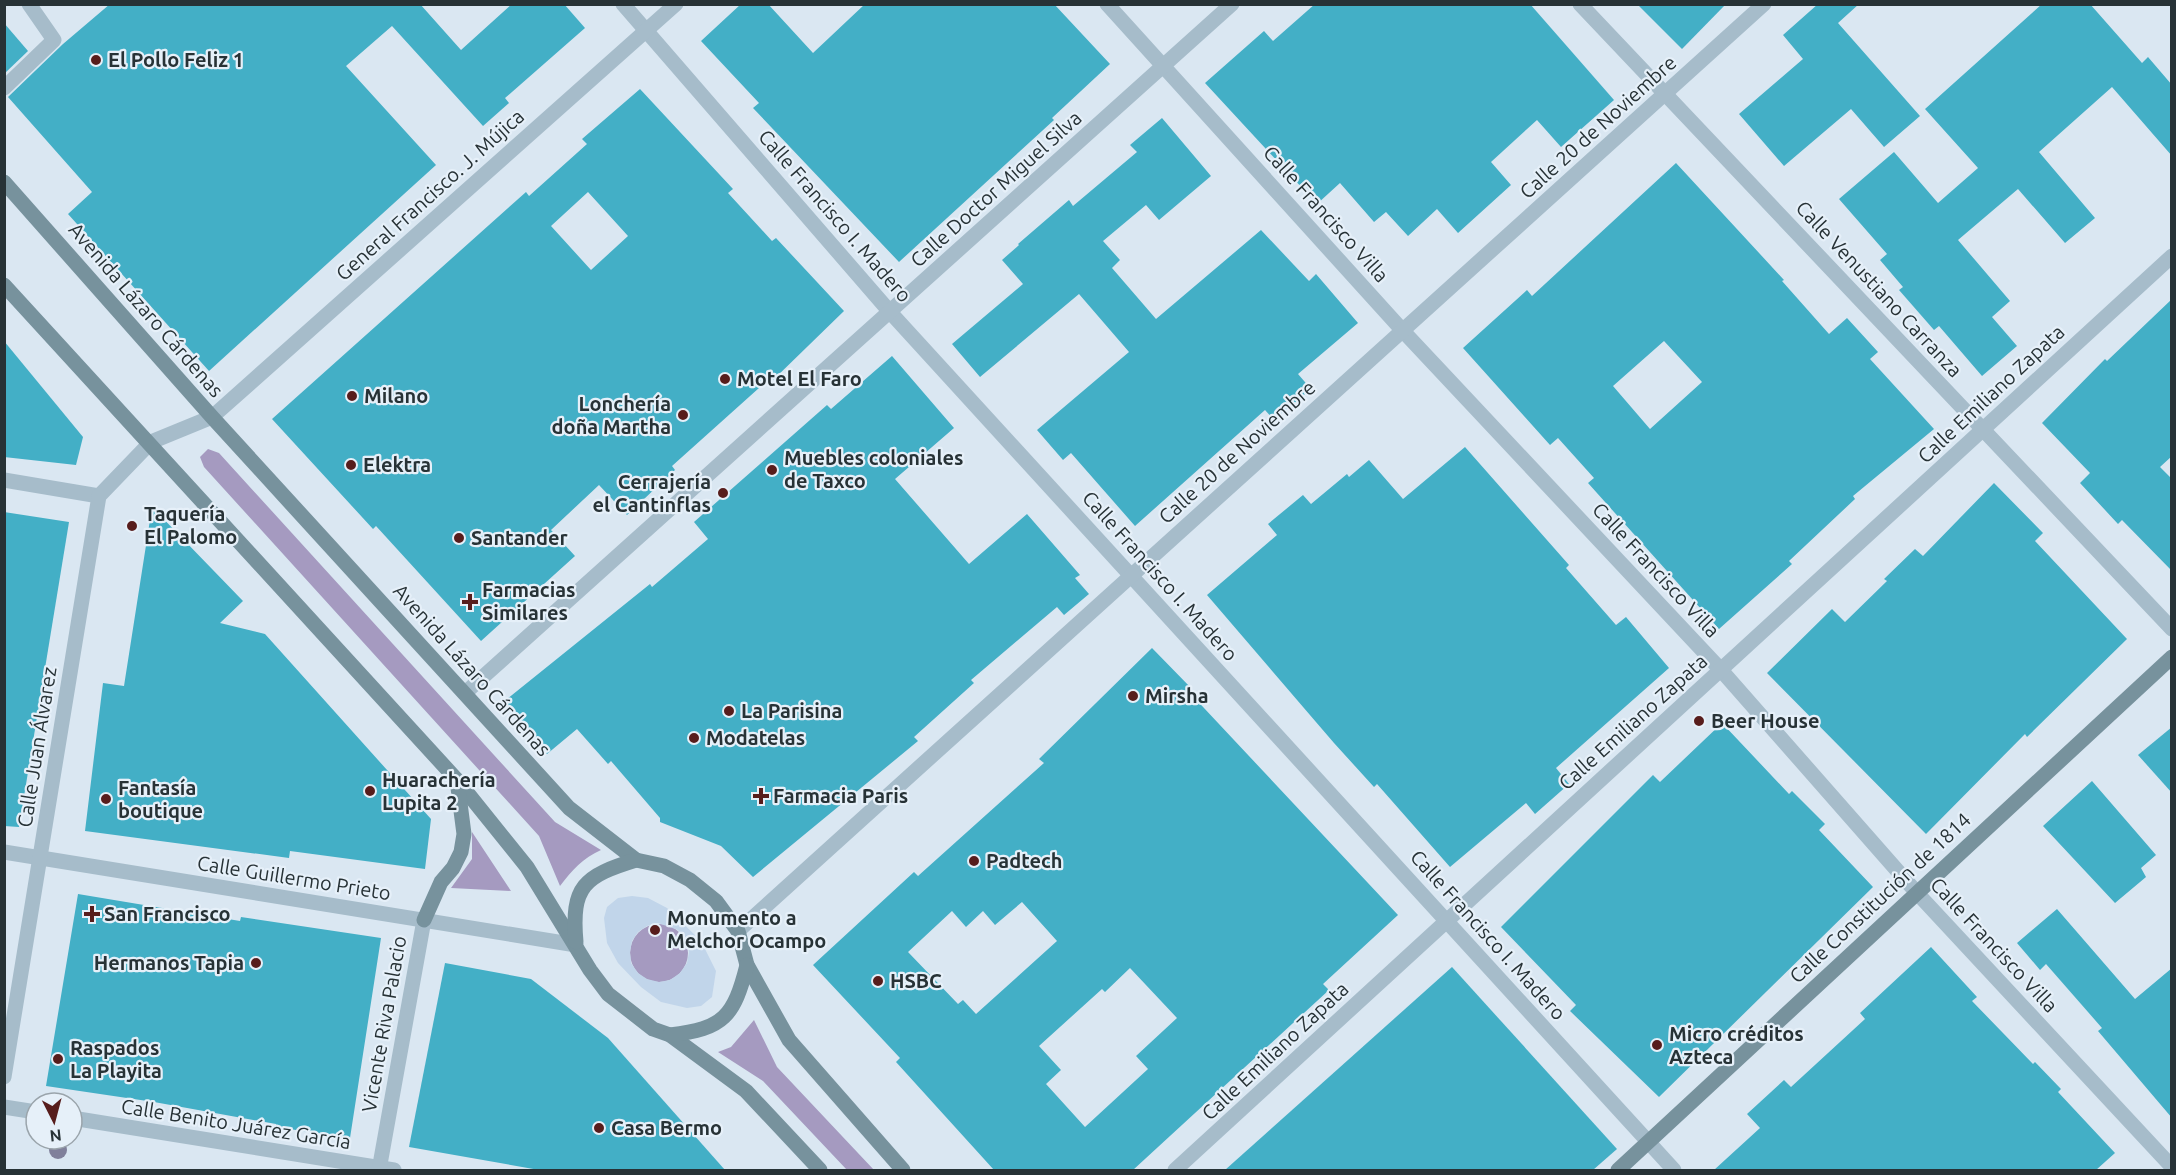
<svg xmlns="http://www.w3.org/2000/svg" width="2176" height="1175" font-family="Ubuntu,sans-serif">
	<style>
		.green { fill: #a59ac0 }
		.plaza { fill: #c1d5ea; fill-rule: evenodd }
		.building { fill: #43afc6; fill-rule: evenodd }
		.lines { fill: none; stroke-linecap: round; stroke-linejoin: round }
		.lane { stroke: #a6bcca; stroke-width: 15 }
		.street { stroke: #a6bcca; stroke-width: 15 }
		.secondary { stroke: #77929d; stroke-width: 15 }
		.tree { fill: #80809b }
		.poi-dot { fill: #571d1c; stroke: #e6f0f9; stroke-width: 2 }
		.labels { text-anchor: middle; stroke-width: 4.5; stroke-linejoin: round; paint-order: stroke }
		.poi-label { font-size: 20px; font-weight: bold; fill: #273236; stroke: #e6f0f9; text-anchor: start }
		.street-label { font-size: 20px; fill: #273236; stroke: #e6f0f9 }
	</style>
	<rect width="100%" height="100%" fill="#dae7f2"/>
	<g class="green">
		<path d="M208,449L219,453L555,822L601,850C583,858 572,870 560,886L539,836L204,467L200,457Z"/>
		<path d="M472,832L511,891L451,888L472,859Z"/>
		<circle cx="659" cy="953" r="29"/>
		<path d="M754,1020L777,1067L874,1170H847L763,1081L718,1052L731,1047Z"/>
	</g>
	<path class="plaza" d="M632,896L648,898L667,908L701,941L716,971L712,997L701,1006L687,1008L661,1002L641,987L618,963L607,943L604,918L607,907L618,898ZM658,923L678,930L686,939L689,952L687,963L680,973L670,980L659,982L647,979L638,973L631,963L630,952L632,941L638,932L647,926Z"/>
	<g class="building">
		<path d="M110,4H420L461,50L512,4H564L585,28L505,98L509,103L483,126L392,26L346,66L436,165L209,371L68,214L92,192L8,97L63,44Z"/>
		<path d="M741,4H768L813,53L865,4H1054L1110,64L1052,118L1054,120L899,262L753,108L759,103L701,41Z"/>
		<path d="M1315,4H1530L1614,100L1561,147L1537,120L1491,162L1511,185L1458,233L1437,209L1408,236L1386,212L1374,222L1340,183L1317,204L1205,83L1264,31L1273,41Z"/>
		<path d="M1637,4H1726L1682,49Z"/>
		<path d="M1818,4H1859L1838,23L1920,116L1884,147L1851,109L1784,166L1739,114L1803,59L1783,35Z"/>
		<path d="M2042,4H2090L2142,63L2148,57L2172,85V156L2112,87L2039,152L2095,218L2065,243L2018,189L1958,240L2010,301L1992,317L2017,346L1982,376L1939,326L1934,330L1899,290L1903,287L1880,260L1887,254L1839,199L1894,152L1938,203L1978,168L1925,109Z"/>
		<path d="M4,23L28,51L4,74Z"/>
		<path d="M640,89L733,189L728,193L772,241L776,238L844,311L771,382L769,379L672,466L675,470L627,515L599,485L551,530L575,556L481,641L376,526L373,529L272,419L526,192L529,196L587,144L582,139ZM588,192L628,236L591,270L551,226Z"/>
		<path d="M1162,118L1211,176L1159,220L1146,205L1103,241L1120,260L1112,268L1156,319L1261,230L1309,281L1316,274L1358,323L1298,374L1311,389L1274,420L1265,410L1135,526L1071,453L1063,460L1037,430L1129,352L1079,294L980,377L952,344L1023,284L1002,260L1019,245L1018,244L1069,200L1073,206L1137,152L1130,145Z"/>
		<path d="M1676,163L1784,280L1782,281L1829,334L1847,318L1878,352L1870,359L1934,429L1853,496L1855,499L1789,561L1792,564L1719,629L1588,483L1594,478L1558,438L1550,445L1463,348L1527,290L1532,296ZM1664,341L1702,382L1650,429L1613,386Z"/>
		<path d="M2172,299V456L2160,467L2172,479V571L2122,520L2118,524L2080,483L2090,473L2042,423L2105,359L2107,361Z"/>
		<path d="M4,341L83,437L76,465L4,457Z"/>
		<path d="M892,356L954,428L895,479L969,564L1027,514L1080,575L1075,578L1089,594L1064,615L1057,607L971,680L974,683L914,737L918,741L753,877L721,846L660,822V818L611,761L608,764L577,729L547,754L502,703L650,584L652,587L708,539L694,522L827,405L831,409Z"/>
		<path d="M1465,447L1569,565L1566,568L1616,625L1626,617L1669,668L1556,768L1569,784L1535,814L1526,803L1450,867L1377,784L1374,787L1334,743L1207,595L1277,535L1268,524L1303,495L1311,504L1347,474L1349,477L1369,460L1403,499Z"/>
		<path d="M1994,483L2043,533L2035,541L2127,639L2027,737L2025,734L1926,834L1767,673L1832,609L1845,622L1887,581L1884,579L1915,549L1923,556Z"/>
		<path d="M152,507L243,601L220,623L265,634L431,819L425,869L290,851L289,858L85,831L103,683L124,686Z"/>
		<path d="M4,512L69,522L19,827L4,826Z"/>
		<path d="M1152,648L1192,689L1189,692L1398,915L1323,984L1329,990L1133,1170H994L896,1062L900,1058L813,965L914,872L918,876L1044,763L1039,759ZM1022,902L1057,941L976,1014L963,1000L958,1004L908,952L952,911L966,927L983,911L995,925ZM1130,968L1177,1018L1136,1056L1148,1069L1085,1127L1046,1084L1061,1070L1039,1046L1102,989L1105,992Z"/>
		<path d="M1722,723L1789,794L1792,791L1825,824L1819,830L1873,887L1659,1097L1570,1011L1576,1005L1501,927L1653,775L1660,782Z"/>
		<path d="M2172,727V793L2138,755Z"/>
		<path d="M2092,781L2156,855L2141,868L2146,877L2115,903L2043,826Z"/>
		<path d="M78,894L240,921L241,917L381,938L350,1138L276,1127V1124L154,1102L46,1086Z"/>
		<path d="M2057,909L2135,999L2172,968V1118L2098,1031L2102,1028L2046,964L2040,970L2017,943Z"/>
		<path d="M1931,947L1977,997L1972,1001L2033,1064L2035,1062L2061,1089L2058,1092L2115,1153L2096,1170H1714L1760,1128L1747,1114L1784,1080L1791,1087L1865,1019L1860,1013Z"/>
		<path d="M445,963L531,979L608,1038L725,1170H539L409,1147Z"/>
		<path d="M1452,967L1617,1149L1593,1170H1225Z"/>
	</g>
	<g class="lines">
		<path class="lane" d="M4,88L54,40L29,4"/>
		<g class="street">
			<path d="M623,4L890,312L1674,1170"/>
			<path d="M1107,4L1403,331L1721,670L1917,893L2172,1167"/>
			<path d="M1580,4L2172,629"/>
			<path d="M4,480L99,496"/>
			<path d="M465,693L1232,4"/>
			<path d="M4,852L576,945"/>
			<path d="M738,931L1764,4"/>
			<path d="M4,1077L99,496L151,442L212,417L676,4"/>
			<path d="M4,1107L36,1112"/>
			<path d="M72,1118L394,1170"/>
			<path d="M379,1170L424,920"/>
			<path d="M1175,1170L2172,256"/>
		</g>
		<g class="secondary">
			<path d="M4,182L212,417L569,808L636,860L664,866L690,880L716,901L738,931L747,965L789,1040L903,1170"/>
			<path d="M4,285L457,780L527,867L590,970L608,994L653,1029L670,1035L746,1091L820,1170"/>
			<path d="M424,920L441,882L453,868L461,852L464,834L457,780"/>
			<path d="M576,942C571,886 584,876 636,860"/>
			<path d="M670,1035C724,1029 734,1016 747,965"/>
			<path d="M1618,1170L2172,657"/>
		</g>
	</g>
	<circle class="tree" cx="58" cy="1150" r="9"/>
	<g class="poi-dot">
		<circle cx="96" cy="60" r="6"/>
		<circle cx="725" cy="379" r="6"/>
		<circle cx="352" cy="396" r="6"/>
		<circle cx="683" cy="415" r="6"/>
		<circle cx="351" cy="465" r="6"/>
		<circle cx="772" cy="470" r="6"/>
		<circle cx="723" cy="493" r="6"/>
		<circle cx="132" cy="526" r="6"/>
		<circle cx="459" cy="538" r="6"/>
		<path d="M467 593h6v6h6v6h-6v6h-6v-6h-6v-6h6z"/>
		<circle cx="1133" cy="696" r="6"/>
		<circle cx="729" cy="711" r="6"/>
		<circle cx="1699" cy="721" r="6"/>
		<circle cx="694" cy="738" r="6"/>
		<circle cx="370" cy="791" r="6"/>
		<path d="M758 787h6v6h6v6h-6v6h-6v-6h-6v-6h6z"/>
		<circle cx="106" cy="799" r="6"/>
		<circle cx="974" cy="861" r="6"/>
		<path d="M89 905h6v6h6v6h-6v6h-6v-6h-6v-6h6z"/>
		<circle cx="655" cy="930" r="6"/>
		<circle cx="256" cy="963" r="6"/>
		<circle cx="878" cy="981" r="6"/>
		<circle cx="1657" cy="1045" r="6"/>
		<circle cx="58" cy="1059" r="6"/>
		<circle cx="599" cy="1128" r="6"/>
	</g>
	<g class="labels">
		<g class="poi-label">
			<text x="108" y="67">El Pollo Feliz 1</text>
			<text x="737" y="386">Motel El Faro</text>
			<text x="364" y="403">Milano</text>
			<text x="671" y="411" text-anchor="end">Lonchería<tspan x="671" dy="23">doña Martha</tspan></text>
			<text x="784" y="465">Muebles coloniales<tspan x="784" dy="23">de Taxco</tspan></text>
			<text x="363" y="472">Elektra</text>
			<text x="711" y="489" text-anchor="end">Cerrajería<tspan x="711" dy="23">el Cantinflas</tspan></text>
			<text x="144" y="521">Taquería<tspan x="144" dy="23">El Palomo</tspan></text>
			<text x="471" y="545">Santander</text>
			<text x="482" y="597">Farmacias<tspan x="482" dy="23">Similares</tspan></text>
			<text x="1145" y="703">Mirsha</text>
			<text x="741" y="718">La Parisina</text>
			<text x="1711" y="728">Beer House</text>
			<text x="706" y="745">Modatelas</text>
			<text x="382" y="787">Huarachería<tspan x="382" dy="23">Lupita 2</tspan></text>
			<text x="118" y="795">Fantasía<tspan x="118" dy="23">boutique</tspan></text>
			<text x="773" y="803">Farmacia Paris</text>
			<text x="986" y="868">Padtech</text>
			<text x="104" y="921">San Francisco</text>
			<text x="667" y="925">Monumento a<tspan x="667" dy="23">Melchor Ocampo</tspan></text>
			<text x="244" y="970" text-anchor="end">Hermanos Tapia</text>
			<text x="890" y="988">HSBC</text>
			<text x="1669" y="1041">Micro créditos<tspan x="1669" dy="23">Azteca</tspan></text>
			<text x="70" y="1055">Raspados<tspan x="70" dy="23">La Playita</tspan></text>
			<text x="611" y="1135">Casa Bermo</text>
		</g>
		<g class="street-label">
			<text transform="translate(1598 127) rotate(-42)" y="7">Calle 20 de Noviembre</text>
			<text transform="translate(996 189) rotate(-42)" y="7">Calle Doctor Miguel Silva</text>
			<text transform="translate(430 195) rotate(-42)" y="7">General Francisco. J. Mújica</text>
			<text transform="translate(1326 214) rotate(48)" y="7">Calle Francisco Villa</text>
			<text transform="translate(835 216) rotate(49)" y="7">Calle Francisco I. Madero</text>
			<text transform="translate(1879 289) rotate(47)" y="7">Calle Venustiano Carranza</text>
			<text transform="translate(146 310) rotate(49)" y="7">Avenida Lázaro Cárdenas</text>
			<text transform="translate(1991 394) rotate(-43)" y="7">Calle Emiliano Zapata</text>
			<text transform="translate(1237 452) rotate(-42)" y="7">Calle 20 de Noviembre</text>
			<text transform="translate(1656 570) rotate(47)" y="7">Calle Francisco Villa</text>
			<text transform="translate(1160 576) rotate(48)" y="7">Calle Francisco I. Madero</text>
			<text transform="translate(472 670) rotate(48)" y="7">Avenida Lázaro Cárdenas</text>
			<text transform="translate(1633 722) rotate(-42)" y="7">Calle Emiliano Zapata</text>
			<text transform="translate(37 747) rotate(-81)" y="7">Calle Juan Álvarez</text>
			<text transform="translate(294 878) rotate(9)" y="7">Calle Guillermo Prieto</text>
			<text transform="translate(1880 898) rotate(-43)" y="7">Calle Constitución de 1814</text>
			<text transform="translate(1488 935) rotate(48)" y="7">Calle Francisco I. Madero</text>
			<text transform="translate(1994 945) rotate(47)" y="7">Calle Francisco Villa</text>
			<text transform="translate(384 1024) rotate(-80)" y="7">Vicente Riva Palacio</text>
			<text transform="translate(1275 1051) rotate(-43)" y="7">Calle Emiliano Zapata</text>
			<text transform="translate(236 1124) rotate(9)" y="7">Calle Benito Juárez García</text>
		</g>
	</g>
	<rect width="2176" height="1175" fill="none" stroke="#273236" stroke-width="12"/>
	<g transform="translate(54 1121) rotate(174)"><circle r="28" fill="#e6f0f9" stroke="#9aa4ab" stroke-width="1.5"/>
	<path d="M0-4.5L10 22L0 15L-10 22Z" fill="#571d1c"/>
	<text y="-9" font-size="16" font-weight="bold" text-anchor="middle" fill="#273236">N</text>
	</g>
</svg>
